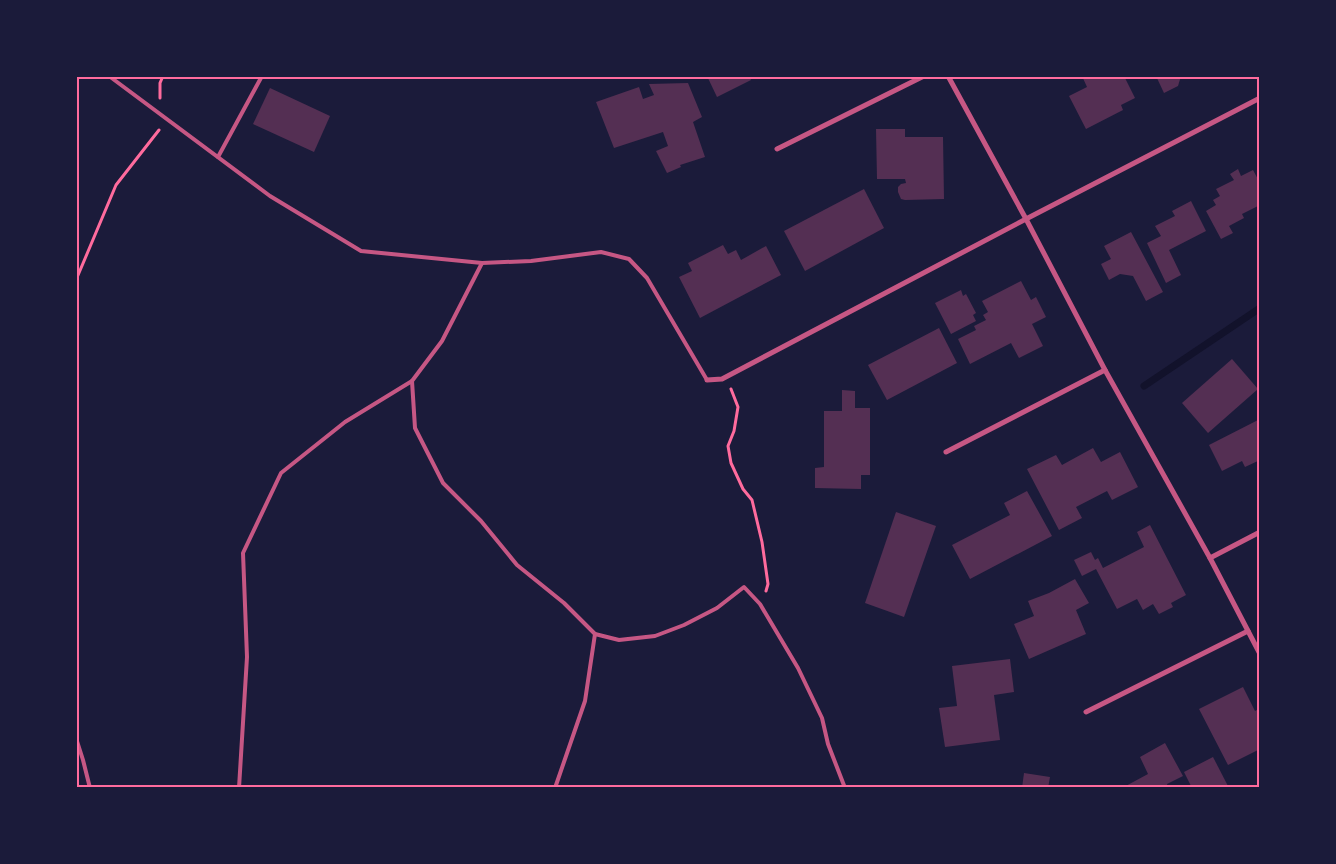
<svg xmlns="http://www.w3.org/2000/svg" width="1336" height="864" font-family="Cabin,sans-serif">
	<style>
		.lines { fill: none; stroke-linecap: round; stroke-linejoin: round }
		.stream { stroke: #12122b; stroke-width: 7 }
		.building { fill: #542f53 }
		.path { stroke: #ff6b9d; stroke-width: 3 }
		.service { stroke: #c65784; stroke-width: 4 }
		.minor { stroke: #c65784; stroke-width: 5 }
		.neatline { fill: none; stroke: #ff6b9d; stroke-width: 2 }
	</style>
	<rect width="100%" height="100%" fill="#1b1b3a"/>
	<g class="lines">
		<path class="stream" d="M1144,386L1260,308"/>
	</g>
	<g class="building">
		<path d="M707,76H749L751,80L717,97Z"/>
		<path d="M1082,76H1124L1135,98L1121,105L1123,110L1086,129L1069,96L1087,87Z"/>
		<path d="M1156,76H1181L1178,86L1164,93Z"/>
		<path d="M688,83L702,117L693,122L705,157L680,165L681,167L667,173L656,151L668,146L663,132L614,148L596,102L639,87L643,99L654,95L649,84Z"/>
		<path d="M270,88L330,116L314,152L253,124Z"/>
		<path d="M876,129H905V137H943L944,199L905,200L901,199L898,192V187L901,184L906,183L905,179H877Z"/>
		<path d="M1238,169L1241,176L1253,170L1260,183V205L1242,214L1244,218L1229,226L1233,233L1221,239L1206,211L1216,205L1213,200L1220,196L1216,189L1234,180L1230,174Z"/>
		<path d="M864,189L884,228L805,271L784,231Z"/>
		<path d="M1191,201L1206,231L1169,250L1181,275L1166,283L1147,243L1161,236L1155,226L1175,216L1172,211Z"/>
		<path d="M1131,232L1163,292L1146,301L1133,276L1120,274L1109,280L1101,264L1111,259L1104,246Z"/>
		<path d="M723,245L728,254L736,250L741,260L766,246L781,275L700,318L679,277L692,271L688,263Z"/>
		<path d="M1021,281L1031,300L1036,297L1046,317L1032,324L1043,346L1019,358L1011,343L970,364L958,339L976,330L974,326L986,320L983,315L988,312L982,301Z"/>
		<path d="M961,290L963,296L966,294L976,313L973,315L976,321L951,334L935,303Z"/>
		<path d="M939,328L957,363L887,400L868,365Z"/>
		<path d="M1232,359L1258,389L1208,433L1182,403Z"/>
		<path d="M842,390L855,391V408H870V475H861V489L815,488V468L824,467V411H842Z"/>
		<path d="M1260,419V460L1245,467L1242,461L1222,471L1209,445Z"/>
		<path d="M1093,448L1101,462L1120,452L1138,487L1112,500L1107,491L1076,507L1082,518L1059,530L1027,469L1056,455L1062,465Z"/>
		<path d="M1027,491L1052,536L970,579L952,545L1010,515L1004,503Z"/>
		<path d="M896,512L936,526L904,617L865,603Z"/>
		<path d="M1150,525L1186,595L1171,603L1173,607L1159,614L1153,604L1143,610L1137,599L1117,609L1096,569L1082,576L1074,560L1091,552L1095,560L1098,558L1103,568L1144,547L1137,532Z"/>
		<path d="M1075,579L1089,603L1076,610L1086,634L1029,659L1014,624L1034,616L1028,601L1049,593Z"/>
		<path d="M1010,659L1014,692L994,695L1000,740L945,747L939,708L957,706L952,666Z"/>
		<path d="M1243,687L1255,711L1259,709L1260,712V749L1228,765L1199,709Z"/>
		<path d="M1165,743L1183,776L1167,784L1168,788H1122L1148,774L1140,757Z"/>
		<path d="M1213,757L1229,788H1192L1184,772Z"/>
		<path d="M1024,773L1050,777L1048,788H1022Z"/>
	</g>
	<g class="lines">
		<g class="path">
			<path d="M160,98V83L163,76"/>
			<path d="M76,280L116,185L159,130"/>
			<path d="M731,389L738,407L734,431L728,446L731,463L743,489L752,500L762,542L768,584L766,591"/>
		</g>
		<g class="service">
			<path d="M109,76L270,196L361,251L482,263L531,261L601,252L629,259L647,278L707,380"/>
			<path d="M218,157L262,76"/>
			<path d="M412,381L415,428L443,483L481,521L517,565L564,603L595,634L619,640L655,636L684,625L717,608L744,587L760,604L798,668L822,718L828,744L845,788"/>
			<path d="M76,738L83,760L90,788"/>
			<path d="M239,788L247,657L243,553L281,473L345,422L412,381L442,341L482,263"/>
			<path d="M555,788L585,701L595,634"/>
		</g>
		<g class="minor">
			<path d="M948,76L1026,219L1105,370L1210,558L1260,654"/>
			<path d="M777,149L924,76"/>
			<path d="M707,380L722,379L1026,219L1260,98"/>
			<path d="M946,452L1105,370"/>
			<path d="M1210,558L1260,532"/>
			<path d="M1086,712L1248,631"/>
		</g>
	</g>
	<rect width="1336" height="864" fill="none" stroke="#1b1b3a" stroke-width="155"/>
	<rect x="78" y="78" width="1180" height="708" class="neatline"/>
</svg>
